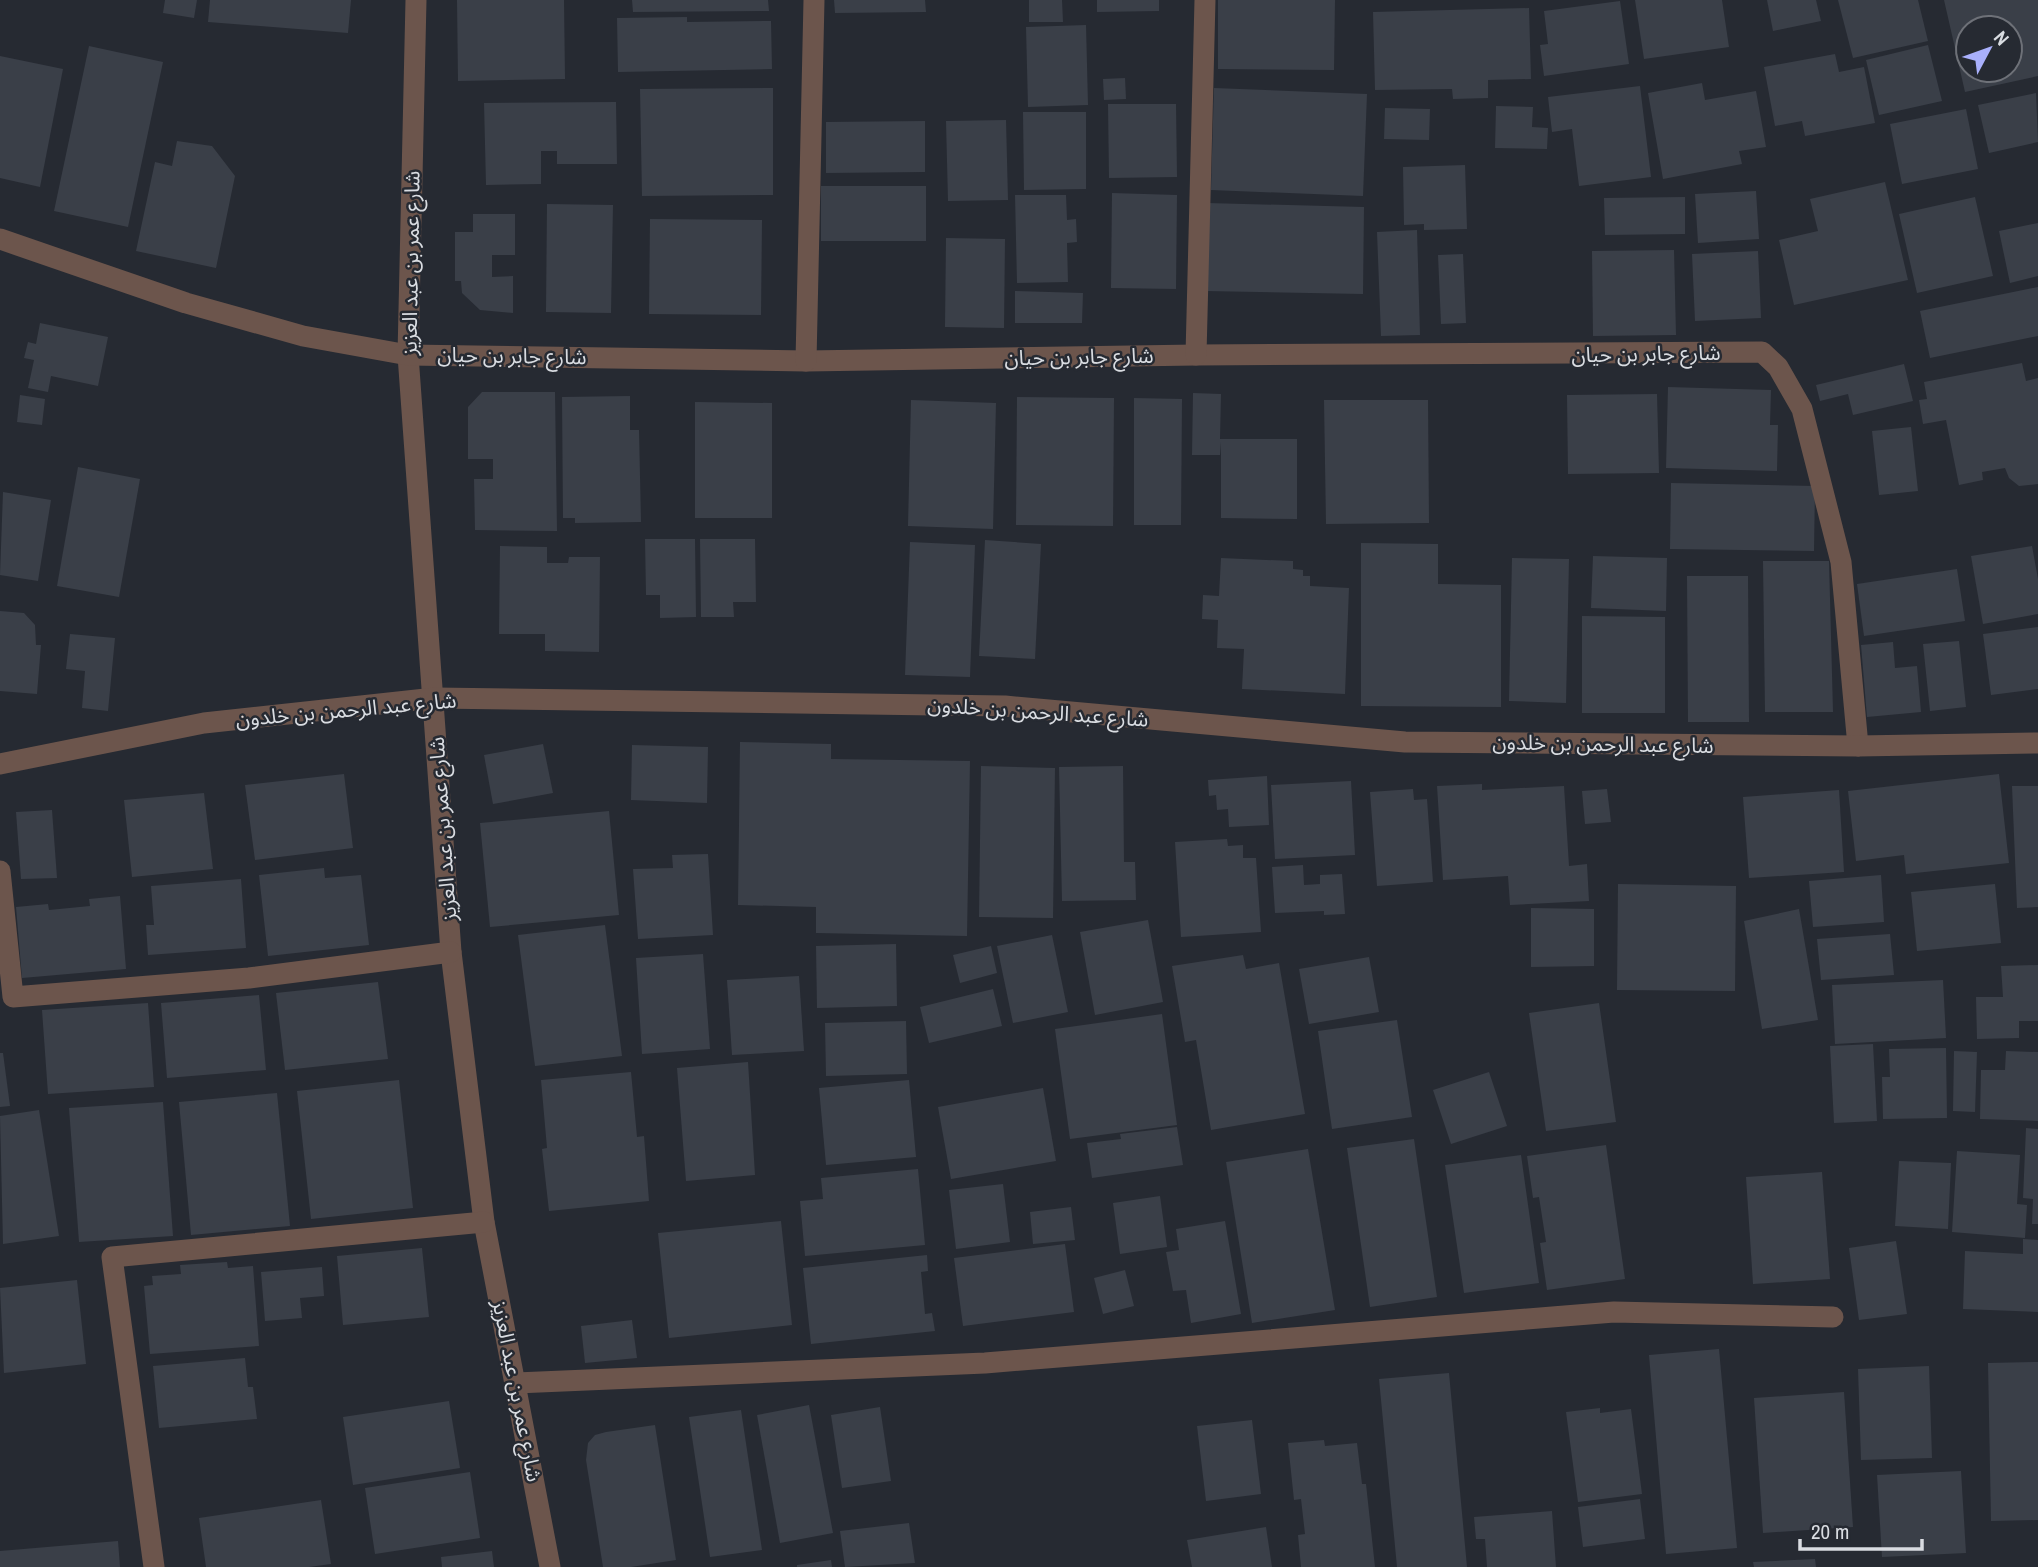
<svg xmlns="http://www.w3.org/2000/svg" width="2038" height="1567" font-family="'Archivo Narrow','Noto Sans Arabic',sans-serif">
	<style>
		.building { fill: #3a3f48; fill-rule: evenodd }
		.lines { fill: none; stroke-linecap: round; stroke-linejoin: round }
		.minor { stroke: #6c554c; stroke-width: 21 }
		.labels { text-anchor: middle; stroke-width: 5; stroke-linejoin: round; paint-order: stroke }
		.street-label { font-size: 21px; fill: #d9dce1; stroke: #262a32 }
	</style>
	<rect width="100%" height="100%" fill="#262a32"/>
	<g class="building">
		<path d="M165,0H197L194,18L163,13Z"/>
		<path d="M210,0H351L348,33L208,22Z"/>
		<path d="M457,0H564L565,79L458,81Z"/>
		<path d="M632,0H768L769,11L633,12Z"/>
		<path d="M834,0H925L926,12L835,13Z"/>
		<path d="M1029,0H1062L1063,22H1029Z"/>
		<path d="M1097,0H1159V11L1097,12Z"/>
		<path d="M1218,0H1335L1334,70L1218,69Z"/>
		<path d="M1635,0H1722L1729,47L1644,59Z"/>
		<path d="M1767,0H1816L1821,21L1773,31Z"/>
		<path d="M1838,0H1918L1928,41L1853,58Z"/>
		<path d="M1944,0H2038V76L1965,92ZM1968,28H2010V70H1968Z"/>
		<path d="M1620,1L1629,64L1544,76L1540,45L1548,44L1544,11Z"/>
		<path d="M1529,8L1531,79L1488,80V98L1453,99L1452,89L1375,90L1373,12Z"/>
		<path d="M687,17V22L771,21L772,69L618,72L617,18Z"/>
		<path d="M1086,25L1088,105L1028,107L1026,27Z"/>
		<path d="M1928,45L1942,101L1879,115L1866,60Z"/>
		<path d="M89,46L163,62L128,227L54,211Z"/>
		<path d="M1835,54L1839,72L1864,67L1875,123L1805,136L1802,121L1775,126L1764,67Z"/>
		<path d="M0,56L63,69L40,187L0,178Z"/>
		<path d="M1125,78L1126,99L1104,100L1103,79Z"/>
		<path d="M1702,83L1705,100L1756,91L1766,147L1739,151L1742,164L1663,179L1648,93Z"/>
		<path d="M1640,86L1651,177L1579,186L1572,129L1552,132L1548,97Z"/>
		<path d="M773,88V195L642,196L640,89Z"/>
		<path d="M1214,88L1367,94L1363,196L1211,190Z"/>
		<path d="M2036,93L2038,142L1989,153L1978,105Z"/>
		<path d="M616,102L617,164H557V151H541V184L486,185L484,103Z"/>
		<path d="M1108,104H1176L1177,177L1109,178Z"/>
		<path d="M1496,106L1533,107L1532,127L1548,128L1547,149L1495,148Z"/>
		<path d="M1385,108L1430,109L1429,140L1384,139Z"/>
		<path d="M1966,109L1978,169L1902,184L1890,124Z"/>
		<path d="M1023,112H1086V189L1024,190Z"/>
		<path d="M1006,120L1008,200L948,201L946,121Z"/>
		<path d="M925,121V172L826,173V122Z"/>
		<path d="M177,141L212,146L235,176L216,268L136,251L155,162L172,166Z"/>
		<path d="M1465,165L1467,229L1424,230V224L1404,225L1403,167Z"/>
		<path d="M1885,182L1908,280L1794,305L1779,240L1818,231L1810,199Z"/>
		<rect x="821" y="186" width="105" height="55"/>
		<path d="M1756,191L1759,239L1698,243L1695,194Z"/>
		<path d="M1112,193L1177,195L1176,289L1111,288Z"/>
		<path d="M1015,195H1066L1067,220L1076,219L1077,242L1067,243L1068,282L1017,283Z"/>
		<path d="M1685,197V234L1605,235L1604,198Z"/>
		<path d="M1975,197L1993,276L1917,293L1899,214Z"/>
		<path d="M1207,203L1364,207L1363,294L1205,291Z"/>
		<path d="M547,204L613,205L611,313L546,312Z"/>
		<path d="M473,214H515V255H492V277L513,276V313L480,310L462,293L461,281H455V232H473Z"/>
		<path d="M650,219L762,220L761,315L649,314Z"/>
		<path d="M2038,223V276L2010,283L1999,231Z"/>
		<path d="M1417,230L1420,335L1381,336L1377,232Z"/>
		<path d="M946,238L1005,239L1004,328L945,327Z"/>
		<path d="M1674,250L1676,335L1593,336L1592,251Z"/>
		<path d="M1758,251L1761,318L1695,321L1692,254Z"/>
		<path d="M1463,254L1466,323L1441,324L1438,255Z"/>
		<path d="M2038,287V336L1930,358L1920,311Z"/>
		<path d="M1015,291L1083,293L1082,323H1015Z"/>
		<path d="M40,323L108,337L98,386L51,376L48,392L28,388L34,360L24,358L28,342L36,344Z"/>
		<path d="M2022,363L2026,381L2038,378V484L2019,486L2009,478L2005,468L1982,472L1983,480L1959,485L1946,420L1923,424L1919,400L1927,399L1924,382Z"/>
		<path d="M1904,364L1913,401L1853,415L1848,394L1820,401L1816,385Z"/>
		<path d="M1668,387L1771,390L1770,425H1778L1777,471L1666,468Z"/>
		<path d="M482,392H555L557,531L475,530L474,479H493V459H468V407Z"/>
		<path d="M1193,393L1221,394L1220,439H1297V519L1221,518V442L1220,455H1192Z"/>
		<path d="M1657,394L1659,473L1568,474L1567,395Z"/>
		<path d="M20,395L45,399L42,425L17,422Z"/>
		<path d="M630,396V430H639L641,522L575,523V518H563L562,397Z"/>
		<path d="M1017,397L1114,398L1113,526L1016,525Z"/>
		<path d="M1134,398L1182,399L1181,525H1134Z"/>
		<path d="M911,400L996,403L993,529L908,526Z"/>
		<path d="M1324,400H1428L1429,523L1326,524Z"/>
		<path d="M695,402L772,403V518H695Z"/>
		<path d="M1911,427L1918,491L1879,495L1872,431Z"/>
		<path d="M78,467L140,479L119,597L57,586Z"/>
		<path d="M1671,483L1815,486L1814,551L1670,549Z"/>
		<path d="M3,492L51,500L38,581L0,575Z"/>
		<path d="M645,539H695L696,617L660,618V595H646Z"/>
		<path d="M700,539H755L756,602H733L734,617H701Z"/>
		<path d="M985,540L1041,544L1035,659L979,656Z"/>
		<path d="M910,542L975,545L970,677L905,675Z"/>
		<path d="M1361,543L1438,544V584L1501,585V707L1361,706Z"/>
		<path d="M500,546L547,547V563H568L569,557H600L599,652L545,651V634H499Z"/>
		<path d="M2032,546L2038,579V614L1983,624L1971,556Z"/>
		<path d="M1593,556L1667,558L1666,611L1591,608Z"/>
		<path d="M1221,558L1293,561V569L1303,570V576H1310V586L1349,588L1345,694L1242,689L1244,649L1217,648L1218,620L1202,619L1203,595L1219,596Z"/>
		<path d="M1512,558L1569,559L1566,703L1509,701Z"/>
		<path d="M1763,561H1829L1833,712H1765Z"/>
		<path d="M1957,569L1965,621L1864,636L1857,584Z"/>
		<path d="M1687,576H1748L1749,722H1688Z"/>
		<path d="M0,611L24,613L35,625L36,645H41L37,694L0,691Z"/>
		<path d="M1582,616L1665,617V713H1582Z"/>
		<path d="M2038,627V689L1991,695L1983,634Z"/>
		<path d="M70,634L115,638L108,711L82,708L85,671L66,669Z"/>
		<path d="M1959,641L1966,707L1930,711L1923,644Z"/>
		<path d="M1893,642L1895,668L1917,666L1921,712L1867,717L1861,645Z"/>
		<path d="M740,742L831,744V759L970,761L967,936L816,933V907L738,905Z"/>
		<path d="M543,744L553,793L493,804L484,755Z"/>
		<path d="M632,745L708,747L707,803L631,800Z"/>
		<path d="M981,766L1055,768L1053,918L979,917Z"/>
		<path d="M1123,766L1124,862H1135L1136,900L1062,901L1059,767Z"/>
		<path d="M344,774L353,848L255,860L245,785Z"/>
		<path d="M1999,774L2009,863L1906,874L1904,855L1856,861L1848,791Z"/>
		<path d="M1267,776L1269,825L1229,827L1228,809L1217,810L1216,795L1209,796L1208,780Z"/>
		<path d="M1351,781L1355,855L1275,859L1271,785Z"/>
		<path d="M1482,784V790L1564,786L1569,866L1587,864L1589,901L1510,905L1508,876L1443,880L1437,786Z"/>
		<path d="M2012,786H2038V907L2017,908Z"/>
		<path d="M1413,789L1414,800L1427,799L1433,882L1377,886L1370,792Z"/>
		<path d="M1607,789L1611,822L1585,824L1582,791Z"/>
		<path d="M1839,790L1844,872L1749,878L1743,797Z"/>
		<path d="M204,793L213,869L132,877L124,800Z"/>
		<path d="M52,810L57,878L21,879L16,812Z"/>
		<path d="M609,811L619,915L490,927L480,823Z"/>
		<path d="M1227,839L1228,846L1243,845V858H1256L1261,932L1181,937L1175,842Z"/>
		<path d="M708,854L713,935L638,939L633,869L673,868L672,855Z"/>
		<path d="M1303,865L1304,885L1320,884V875L1342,874L1345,914L1324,915V911L1275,913L1272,867Z"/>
		<path d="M324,868L325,878L361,875L369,945L268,956L259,875Z"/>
		<path d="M1881,875L1884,922L1813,927L1809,881Z"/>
		<path d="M241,879L246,948L148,955L146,925H154L151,886Z"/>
		<path d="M1618,884L1736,886L1735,991L1617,990Z"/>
		<path d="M1995,884L2001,943L1917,951L1911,892Z"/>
		<path d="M120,896L126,969L22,978L16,907L48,904L49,910L90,906L89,899Z"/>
		<path d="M1531,908L1594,909V966L1531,967Z"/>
		<path d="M1799,909L1818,1020L1762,1029L1744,921Z"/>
		<path d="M1148,920L1163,1002L1095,1015L1080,932Z"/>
		<path d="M605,925L622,1056L535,1066L518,935Z"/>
		<path d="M1890,934L1894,975L1821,980L1817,939Z"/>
		<path d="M1052,935L1068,1012L1013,1023L997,946Z"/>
		<path d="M896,944L897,1006L817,1008L816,946Z"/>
		<path d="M991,946L997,973L960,983L953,955Z"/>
		<path d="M703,954L710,1049L642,1054L636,958Z"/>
		<path d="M1243,955L1246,969L1279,963L1305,1114L1211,1130L1196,1040L1185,1042L1172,966Z"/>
		<path d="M1369,957L1379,1012L1309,1024L1299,969Z"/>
		<path d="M2038,965V1021H2019V1038L1977,1039L1976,997H2003L2001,966Z"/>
		<path d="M799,976L804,1051L732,1055L727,980Z"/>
		<path d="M1943,980L1946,1038L1835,1044L1832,985Z"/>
		<path d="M378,982L388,1059L285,1070L276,993Z"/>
		<path d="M993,989L1002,1026L929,1043L920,1007Z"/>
		<path d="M259,995L266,1070L167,1078L161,1003Z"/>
		<path d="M148,1003L154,1087L48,1094L42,1010Z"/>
		<path d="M1599,1003L1616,1122L1546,1131L1529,1013Z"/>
		<path d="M1162,1014L1177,1125L1070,1139L1055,1029Z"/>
		<path d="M1397,1020L1412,1117L1332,1129L1318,1031Z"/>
		<path d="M906,1021L907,1074L826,1076L825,1023Z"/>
		<path d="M1873,1044L1877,1121L1834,1123L1830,1046Z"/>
		<path d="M1946,1048L1947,1118L1883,1119L1882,1077H1890L1889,1049Z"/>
		<path d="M1954,1051L1977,1052L1975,1112L1953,1111Z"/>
		<path d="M2006,1051L2038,1052V1121L1980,1119L1981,1070H2005Z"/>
		<path d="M0,1053H3L10,1106L0,1107Z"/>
		<path d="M748,1062L755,1175L686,1181L677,1068Z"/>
		<path d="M631,1072L637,1137L644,1136L649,1201L549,1211L542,1149L547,1148L541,1080Z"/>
		<path d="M1489,1072L1507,1126L1451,1144L1433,1090Z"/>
		<path d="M399,1080L413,1208L311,1219L297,1091Z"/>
		<path d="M909,1080L916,1157L826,1165L819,1088Z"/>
		<path d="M1043,1088L1056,1161L951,1179L938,1107Z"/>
		<path d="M277,1093L290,1226L191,1235L179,1102Z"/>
		<path d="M163,1102L173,1236L79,1242L69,1108Z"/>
		<path d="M39,1110L59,1236L3,1244L0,1116Z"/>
		<path d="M1177,1127L1183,1165L1092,1178L1087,1143L1121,1139L1120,1134Z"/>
		<path d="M2026,1128L2038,1129V1224H2032L2033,1199L2023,1198Z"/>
		<path d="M1414,1139L1437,1297L1370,1307L1347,1148Z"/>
		<path d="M1606,1145L1625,1279L1547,1290L1540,1243L1546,1242L1539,1197L1533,1198L1527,1156Z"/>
		<path d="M1308,1149L1335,1310L1252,1323L1226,1162Z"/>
		<path d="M1957,1151L2020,1155L2017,1204L2027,1205L2025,1238L1952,1232Z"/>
		<path d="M1521,1155L1539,1283L1464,1293L1445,1165Z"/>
		<path d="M1899,1161L1951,1163L1948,1229L1895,1226Z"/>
		<path d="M918,1169L925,1245L805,1256L800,1201L823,1199L821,1178Z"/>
		<path d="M1822,1172L1830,1279L1753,1284L1746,1177Z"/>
		<path d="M1003,1184L1010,1242L956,1249L949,1190Z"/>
		<path d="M1160,1196L1167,1247L1120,1254L1113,1203Z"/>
		<path d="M1071,1207L1075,1240L1033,1244L1030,1212Z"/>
		<path d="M781,1221L792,1325L669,1338L658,1233Z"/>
		<path d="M1225,1221L1241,1314L1191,1323L1186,1290L1173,1291L1166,1252L1179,1250L1176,1229Z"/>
		<path d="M2023,1239L2038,1240V1312L1963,1309L1965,1251L2023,1254Z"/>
		<path d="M1896,1241L1907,1314L1859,1320L1849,1248Z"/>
		<path d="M1065,1244L1074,1312L963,1326L954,1258Z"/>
		<path d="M422,1248L429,1317L343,1325L337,1256Z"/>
		<path d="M927,1255L928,1271L921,1272L925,1314L932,1313L935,1331L811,1344L803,1268Z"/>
		<path d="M227,1262L228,1268L253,1266L259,1346L150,1354L144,1286L153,1285L152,1276L181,1274L180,1265Z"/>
		<path d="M322,1267L324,1296L300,1298L302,1318L265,1321L261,1272Z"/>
		<path d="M1125,1270L1134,1306L1103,1314L1094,1278Z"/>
		<path d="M77,1280L86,1364L4,1373L0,1288Z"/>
		<path d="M632,1320L637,1358L585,1363L581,1326Z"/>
		<path d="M1719,1349L1737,1548L1666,1554L1649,1355Z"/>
		<path d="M245,1358L248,1387H253L257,1419L159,1428L153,1366Z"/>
		<path d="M2038,1362V1520L1991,1521L1988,1363Z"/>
		<path d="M1929,1366L1932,1458L1861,1460L1858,1369Z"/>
		<path d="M1449,1373L1467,1567H1397L1379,1379Z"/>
		<path d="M1844,1392L1853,1527L1763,1533L1754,1398Z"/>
		<path d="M449,1401L460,1468L353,1485L343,1417Z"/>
		<path d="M809,1405L833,1533L780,1543L757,1415Z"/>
		<path d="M880,1407L891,1481L842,1488L831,1415Z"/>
		<path d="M1600,1408V1413L1631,1409L1642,1494L1578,1502L1566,1412Z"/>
		<path d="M741,1410L762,1550L710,1557L689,1417Z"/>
		<path d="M1252,1420L1261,1494L1206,1501L1197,1426Z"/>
		<path d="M655,1425L676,1560L631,1567H603L586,1460L588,1443L595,1435L606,1432Z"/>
		<path d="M1324,1440L1325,1446L1357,1443L1362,1484H1366L1375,1567H1301L1298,1535L1305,1534L1301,1499L1294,1500L1288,1443Z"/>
		<path d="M1961,1471L1966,1553L1882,1557L1877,1475Z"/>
		<path d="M470,1472L480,1538L375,1554L365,1488Z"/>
		<path d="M1640,1499L1645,1539L1583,1547L1578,1507Z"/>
		<path d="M321,1500L331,1564L309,1567H206L199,1518Z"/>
		<path d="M1552,1511L1556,1567H1487L1485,1539H1476L1474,1517Z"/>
		<path d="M909,1523L915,1563L845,1567L840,1531Z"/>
		<path d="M1266,1527L1272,1567H1192L1187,1540Z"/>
		<path d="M118,1541L120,1567H0V1551Z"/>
		<path d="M492,1551L494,1567H442L441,1557Z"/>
		<path d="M1815,1559L1816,1567H1754L1753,1562Z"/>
		<path d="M831,1560L832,1567H797V1565Z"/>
	</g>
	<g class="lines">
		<g class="minor">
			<path d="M416,0L408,355L451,952L484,1222L550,1567"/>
			<path d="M0,239L186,303L303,336L408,355L806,361L1196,355L1762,352L1778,367L1802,409L1841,562L1858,746"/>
			<path d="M1196,355L1205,0"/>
			<path d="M806,361L814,0"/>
			<path d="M0,764L204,723L435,698L1005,706L1405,742L1858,746L2038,743"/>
			<path d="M0,871L13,997L249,978L451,952"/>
			<path d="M516,1383L985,1363L1614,1312L1833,1317"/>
			<path d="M154,1567L112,1257L484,1222"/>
		</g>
	</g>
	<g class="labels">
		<g class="street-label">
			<text transform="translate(411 263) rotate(-89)" y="7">شارع عمر بن عبد العزيز</text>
			<text transform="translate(1646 354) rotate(-1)" y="7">شارع جابر بن حيان</text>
			<text transform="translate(512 356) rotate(1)" y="7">شارع جابر بن حيان</text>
			<text transform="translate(1079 357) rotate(-1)" y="7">شارع جابر بن حيان</text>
			<text transform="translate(346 710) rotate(-5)" y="7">شارع عبد الرحمن بن خلدون</text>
			<text transform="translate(1038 712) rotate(4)" y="7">شارع عبد الرحمن بن خلدون</text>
			<text transform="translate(1603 744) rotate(1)" y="7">شارع عبد الرحمن بن خلدون</text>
			<text transform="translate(443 829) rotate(-94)" y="7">شارع عمر بن عبد العزيز</text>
			<text transform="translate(517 1391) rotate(79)" y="7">شارع عمر بن عبد العزيز</text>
		</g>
	</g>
	<g transform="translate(1989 49) rotate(49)"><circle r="33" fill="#262a32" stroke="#6e7178" stroke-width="2"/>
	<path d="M0-5L12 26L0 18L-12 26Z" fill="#a9b0fc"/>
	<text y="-10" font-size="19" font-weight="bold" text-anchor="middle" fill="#d9dce1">N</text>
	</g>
	<path d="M1800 1539v10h122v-10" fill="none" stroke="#d9dce1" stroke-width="3.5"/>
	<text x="1811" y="1539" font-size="21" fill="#d9dce1" stroke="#262a32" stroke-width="5" paint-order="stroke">20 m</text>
</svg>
